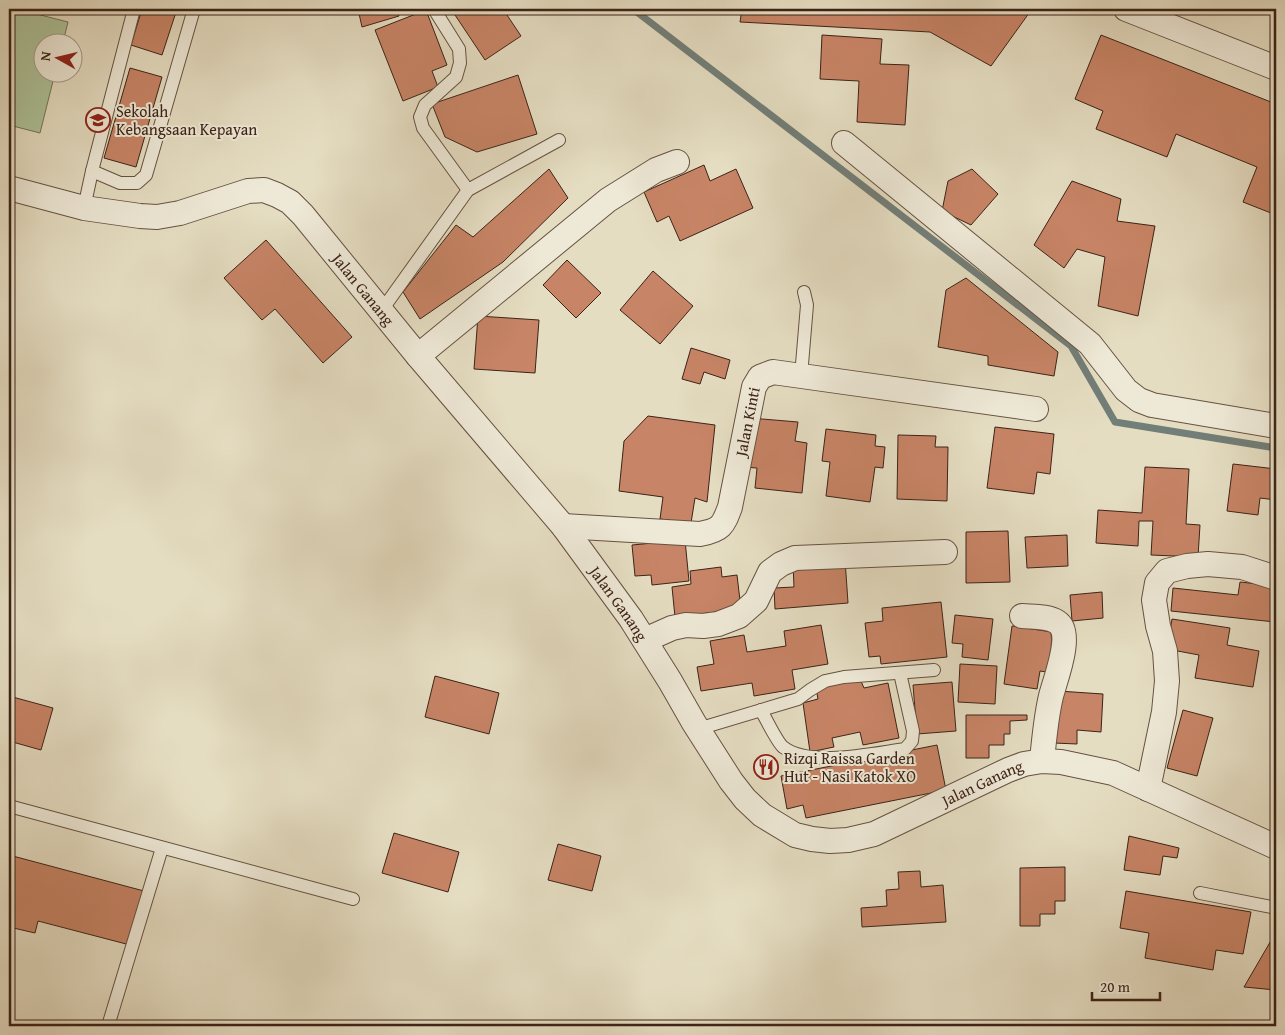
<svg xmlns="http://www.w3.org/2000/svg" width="1285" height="1035" font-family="'Gentium Book Plus',serif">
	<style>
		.green { fill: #aec299; stroke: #757258 }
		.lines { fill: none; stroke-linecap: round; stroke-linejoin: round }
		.stream { stroke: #727e78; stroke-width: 7 }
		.building { fill: #c78466; stroke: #3c2317 }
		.lane-casing { stroke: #665242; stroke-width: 14 }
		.street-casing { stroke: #665242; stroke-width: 26 }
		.lane { stroke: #eee9d7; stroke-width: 12 }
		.street { stroke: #eee9d7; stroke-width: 24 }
		.labels { text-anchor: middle; stroke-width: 4; stroke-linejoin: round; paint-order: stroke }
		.poi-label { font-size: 16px; fill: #3c2317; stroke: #eee9d7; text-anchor: start }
		.street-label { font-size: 16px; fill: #3c2317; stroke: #eee9d7 }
	</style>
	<rect width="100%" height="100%" fill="#e5ddc2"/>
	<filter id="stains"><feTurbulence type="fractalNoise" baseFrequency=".004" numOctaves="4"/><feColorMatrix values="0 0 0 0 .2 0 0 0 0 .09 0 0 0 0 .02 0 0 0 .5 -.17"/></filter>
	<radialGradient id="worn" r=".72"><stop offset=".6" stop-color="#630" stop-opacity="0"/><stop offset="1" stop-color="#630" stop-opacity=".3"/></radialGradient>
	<path class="green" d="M13,9H17L68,22L63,42H42V72L55,73L40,133L9,125V25Z"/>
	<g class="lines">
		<path class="stream" d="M633,9L1071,346L1115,422L1276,448"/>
	</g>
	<g class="building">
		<path d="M142,9H177L162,55L131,45Z"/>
		<path d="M358,9H397L399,16L362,27Z"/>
		<path d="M451,9H503L521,36L485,60Z"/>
		<path d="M742,9H1032L991,66L930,32L740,22Z"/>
		<path d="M426,10L447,65L432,71L438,87L403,101L375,30Z"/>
		<path d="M822,35L882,39L880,64L909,65L905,125L857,122L859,81L820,79Z"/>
		<path d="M1101,35L1276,104V215L1243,202L1257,167L1176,134L1167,157L1096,129L1103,111L1075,99Z"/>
		<path d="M130,68L162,77L136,167L104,158Z"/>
		<path d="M518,75L537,134L477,152L445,137L432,104Z"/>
		<path d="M704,165L710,181L736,169L753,208L680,241L669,216L657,222L644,192Z"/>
		<path d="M549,169L568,198L503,262L420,319L403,292L456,225L473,237Z"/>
		<path d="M972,169L998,194L971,225L942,211L948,181Z"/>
		<path d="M1072,181L1121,199L1117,221L1155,226L1138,316L1098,306L1105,257L1077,249L1064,268L1034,245Z"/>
		<path d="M266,240L352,337L323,363L275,309L262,320L224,278Z"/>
		<path d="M567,260L601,293L576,318L543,285Z"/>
		<path d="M653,271L693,306L660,344L620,310Z"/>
		<path d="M966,278L1058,352L1054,376L988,365V356L938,347L946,290Z"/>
		<path d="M478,316L539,320L535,373L474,369Z"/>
		<path d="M691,348L730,360L725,379L704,372L700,384L682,379Z"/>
		<path d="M648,416L715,425L707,502L695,498L691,523L660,519L663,497L619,491L624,441Z"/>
		<path d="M750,418L798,422L795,441L807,443L802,493L755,488L757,468L742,467Z"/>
		<path d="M995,427L1054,434L1050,474L1037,472L1034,494L987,488Z"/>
		<path d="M826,429L876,435L875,446L885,447L883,468L875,467L870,502L826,496L830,462L822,461Z"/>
		<path d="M898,435L936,436L935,447H948L947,501L897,499Z"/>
		<path d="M1233,464L1276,469V500L1260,498L1258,515L1227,511Z"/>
		<path d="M1145,467L1189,469L1186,524L1200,525L1198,557L1151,555L1153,521H1139L1138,546L1096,543L1098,510L1142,513Z"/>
		<path d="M1008,531L1010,582L966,583V532Z"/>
		<path d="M1067,535L1068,566L1027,568L1025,537Z"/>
		<path d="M685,540L689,581L652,585L651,575L635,576L632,545Z"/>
		<path d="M845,559L848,603L775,609L774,588L794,587L793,563Z"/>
		<path d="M721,567L722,577L737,575L741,609L675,617L672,587L691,584L690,571Z"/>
		<path d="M1240,582L1276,586L1275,622L1171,611L1173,588L1238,595Z"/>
		<path d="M1102,592L1103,618L1072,621L1070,595Z"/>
		<path d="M941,602L947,657L881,664L880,656L869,657L865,623L883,621L882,608Z"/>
		<path d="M955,615L993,619L988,660L962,657L963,644L952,643Z"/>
		<path d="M1172,619L1230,628L1227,645L1259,651L1253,687L1195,678L1199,655L1167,649Z"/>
		<path d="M821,625L828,664L792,670L795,689L754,696L752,683L701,691L697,667L714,664L710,641L744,635L747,652L786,646L784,631Z"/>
		<path d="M1012,626L1059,633L1053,673L1040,671L1037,689L1004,684Z"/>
		<path d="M960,664L997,666L995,704L958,702Z"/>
		<path d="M435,676L499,693L489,734L425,717Z"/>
		<path d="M860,679L864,688L888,683L899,738L863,745L860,732L832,738L834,747L810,752L803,703L818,699L816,688Z"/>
		<path d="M952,682L956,731L917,734L913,685Z"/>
		<path d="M1058,691L1103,694L1101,732L1077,730V744L1054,743Z"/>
		<path d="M9,696L53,708L41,750L9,741Z"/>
		<path d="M1183,710L1213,718L1197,776L1167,768Z"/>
		<path d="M966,715H1027V720L1010,721V734H1004V745H989V758H966Z"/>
		<path d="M937,745L946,790L806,818L803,805L787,809L781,776Z"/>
		<path d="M394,833L459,852L448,892L382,873Z"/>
		<path d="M1129,836L1179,848L1177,858L1163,856L1160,875L1124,870Z"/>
		<path d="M558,844L601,856L592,891L548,880Z"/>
		<path d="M9,855L144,891L130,945L38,921L35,933L9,927Z"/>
		<path d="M1065,867V901H1055V914H1040V926H1020V868Z"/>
		<path d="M920,871L921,887L943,885L946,922L862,927L861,908L887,906L886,890L899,889L898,872Z"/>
		<path d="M1126,891L1251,912L1243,954L1216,950L1213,970L1145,958L1149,933L1120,928Z"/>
		<path d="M1276,932V990L1244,987Z"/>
	</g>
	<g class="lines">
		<defs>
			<g id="lane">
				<path d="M434,9L459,49L460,63L456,77L425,105L420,117L423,128L468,190"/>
				<path d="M92,171L120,183H137L146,175L194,9"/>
				<path d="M84,208L92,171L134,9"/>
				<path d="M382,310L468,190L559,140"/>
				<path d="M801,376L807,305L804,292"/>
				<path d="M761,710C766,719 777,742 783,747C810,768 874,753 905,749L912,741L913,731L900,673"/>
				<path d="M698,729L798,699L810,690L825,681L844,677L934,670"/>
				<path d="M9,806L353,899"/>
				<path d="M1200,893L1276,908"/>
				<path d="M108,1026L162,848"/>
			</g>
			<g id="street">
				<path d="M1126,9L1276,68"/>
				<path d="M844,143L1090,344L1126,390L1139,400L1152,405L1276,426"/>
				<path id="s1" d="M9,188L84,208L140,216L157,217L180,213L248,191L264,190L277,195L290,202L303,215L418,356L563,526L631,619L670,681L694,723L731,781L745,799L762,815L795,835L812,839L830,841L848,840L874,834L1008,770L1024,764L1042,761L1061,762L1113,773L1276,847"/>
				<path d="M418,356L608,200L656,170L677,162"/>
				<path id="s2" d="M563,526L700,534C721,530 723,526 730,507L754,387L760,377L773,372L1036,409"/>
				<path d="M1022,616C1033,617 1048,616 1057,622C1074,633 1055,680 1051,696C1046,717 1044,739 1042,761"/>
				<path d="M645,640L672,628L686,625L703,626L718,624L739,616L756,601L770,572L781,564L795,558L945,552"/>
				<path d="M1148,789L1164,712L1167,681L1165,651L1158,626L1154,600L1157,583L1167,571L1187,566L1208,564L1242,567L1276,578"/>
			</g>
		</defs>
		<use href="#lane" class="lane-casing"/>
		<use href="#street" class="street-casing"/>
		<use href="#lane" class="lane"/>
		<use href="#street" class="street"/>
	</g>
	<defs>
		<symbol id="school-ring" viewBox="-11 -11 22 22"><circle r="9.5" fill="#eee9d7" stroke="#8f2418" stroke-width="1.5"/><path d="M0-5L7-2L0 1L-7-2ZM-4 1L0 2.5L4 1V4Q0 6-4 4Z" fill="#8f2418"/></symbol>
		<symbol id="restaurant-ring" viewBox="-11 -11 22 22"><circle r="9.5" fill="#eee9d7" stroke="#8f2418" stroke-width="1.5"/><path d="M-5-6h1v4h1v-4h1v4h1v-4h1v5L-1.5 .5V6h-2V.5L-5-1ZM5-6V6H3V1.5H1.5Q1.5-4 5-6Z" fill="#8f2418"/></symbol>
	</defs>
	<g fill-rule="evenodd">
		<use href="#school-ring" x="84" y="106" width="28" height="28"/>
		<use href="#restaurant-ring" x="752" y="753" width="28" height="28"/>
	</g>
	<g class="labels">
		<g class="poi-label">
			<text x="116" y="117">Sekolah<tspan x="116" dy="18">Kebangsaan Kepayan</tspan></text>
			<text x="784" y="764">Rizqi Raissa Garden<tspan x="784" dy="18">Hut - Nasi Katok XO</tspan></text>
		</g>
		<g class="street-label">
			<text dy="6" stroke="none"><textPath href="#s1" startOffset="405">Jalan Ganang</textPath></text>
			<text dy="6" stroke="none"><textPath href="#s2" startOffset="268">Jalan Kinti</textPath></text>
			<text dy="6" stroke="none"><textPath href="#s1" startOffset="810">Jalan Ganang</textPath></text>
			<text dy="6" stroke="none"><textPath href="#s1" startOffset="1305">Jalan Ganang</textPath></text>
		</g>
	</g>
	<rect width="1285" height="1035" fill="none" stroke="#e5ddc2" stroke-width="30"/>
	<rect x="10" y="10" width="1265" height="1015" fill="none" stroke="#3c2317" stroke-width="2.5"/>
	<rect x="15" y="15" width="1255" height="1005" fill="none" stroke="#3c2317"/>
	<g transform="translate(58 58) rotate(278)"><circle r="24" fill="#eee9d7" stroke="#a79a8a"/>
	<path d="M0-4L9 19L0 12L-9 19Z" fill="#8f2418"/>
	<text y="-8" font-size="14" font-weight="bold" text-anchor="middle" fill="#3c2317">N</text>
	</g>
	<path d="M1092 992v8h68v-8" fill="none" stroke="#3c2317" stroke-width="2.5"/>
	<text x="1100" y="992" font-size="15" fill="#3c2317" stroke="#eee9d7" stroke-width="4" paint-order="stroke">20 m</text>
	<rect width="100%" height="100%" filter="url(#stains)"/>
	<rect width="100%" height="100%" fill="url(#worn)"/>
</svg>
